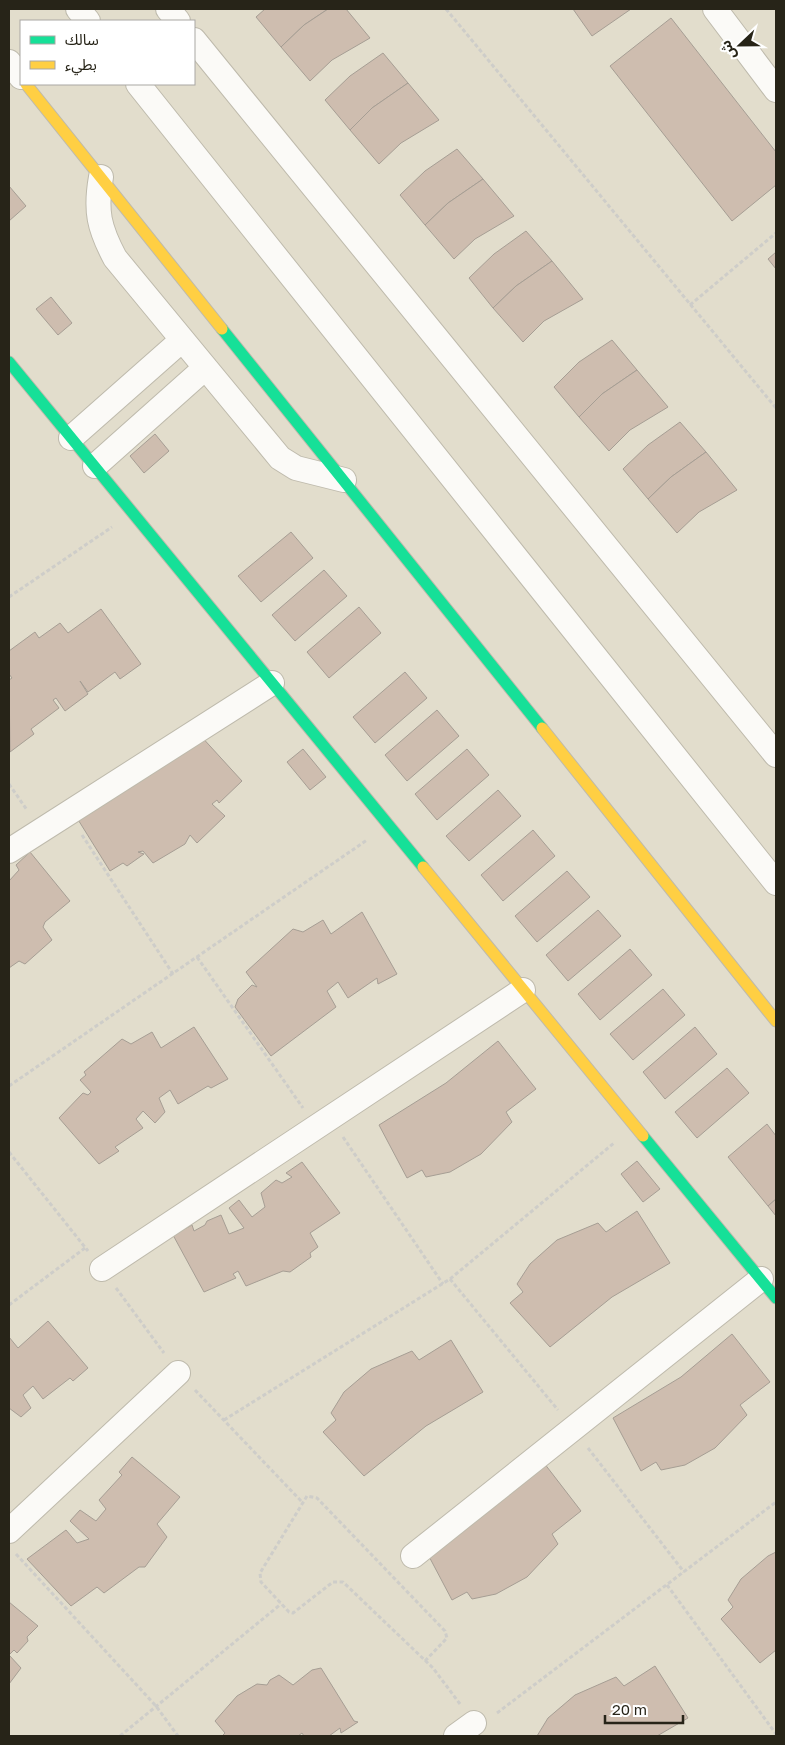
<svg xmlns="http://www.w3.org/2000/svg" width="785" height="1745" font-family="'Golos Text','Noto Sans Arabic',sans-serif">
	<style>
		.building { fill: #cebdaf; stroke: #a69e94 }
		.lines { fill: none; stroke-linecap: round; stroke-linejoin: round }
		.street-casing { stroke: #bebaac; stroke-width: 26 }
		.fast-casing { stroke: #bebaac; stroke-width: 13 }
		.slow-casing { stroke: #bebaac; stroke-width: 13 }
		.path { stroke: #cecdc9; stroke-width: 3; stroke-dasharray: 4 2.5; stroke-linecap: butt }
		.street { stroke: #fbfaf7; stroke-width: 24 }
		.fast { stroke: #16e098; stroke-width: 11 }
		.slow { stroke: #ffcf43; stroke-width: 11 }
	</style>
	<rect width="100%" height="100%" fill="#e2ddcc"/>
	<g class="building">
		<path d="M265,9H328L304,25L281,47L256,17Z"/>
		<path d="M328,9H346L370,38L332,60L310,81L281,47L304,25Z"/>
		<path d="M573,9H631L592,36Z"/>
		<path d="M671,18L776,152V185L732,221L610,66Z"/>
		<path d="M383,53L408,83L372,108L350,130L325,100L350,76Z"/>
		<path d="M408,83L439,120L401,143L379,164L350,130L372,108Z"/>
		<path d="M457,149L483,179L448,203L425,225L400,195L425,171Z"/>
		<path d="M483,179L514,216L475,239L454,259L425,225L448,203Z"/>
		<path d="M9,186L26,206L9,221Z"/>
		<path d="M526,231L552,261L516,286L493,308L469,278L494,254Z"/>
		<path d="M776,252V269L768,259Z"/>
		<path d="M552,261L583,299L544,321L523,342L493,308L516,286Z"/>
		<path d="M51,297L72,323L58,335L36,309Z"/>
		<path d="M612,340L637,370L602,394L579,417L554,387L579,362Z"/>
		<path d="M637,370L668,407L630,430L609,451L579,417L602,394Z"/>
		<path d="M680,422L706,452L671,477L648,499L623,469L648,445Z"/>
		<path d="M155,434L169,451L144,473L130,456Z"/>
		<path d="M706,452L737,490L699,512L677,533L648,499L671,477Z"/>
		<path d="M291,532L313,558L261,602L238,576Z"/>
		<path d="M324,570L347,596L295,641L272,615Z"/>
		<path d="M359,607L381,633L329,678L307,652Z"/>
		<path d="M101,609L141,664L120,679L115,672L88,692L80,681L88,694L65,711L56,698L53,700L59,708L31,729L34,734L10,752L9,680L12,678L9,674V651L35,632L39,638L60,623L68,633Z"/>
		<path d="M405,672L427,698L375,743L353,717Z"/>
		<path d="M437,710L459,736L407,781L385,755Z"/>
		<path d="M199,734L242,781L219,803L217,800L212,804L225,816L197,843L190,835L185,844L153,863L143,851L138,852L144,854L127,866L123,863L110,871L77,818L147,777Z"/>
		<path d="M303,749L326,777L310,790L287,762Z"/>
		<path d="M467,749L489,775L437,820L415,794Z"/>
		<path d="M498,790L521,816L469,861L446,836Z"/>
		<path d="M533,830L555,856L503,901L481,875Z"/>
		<path d="M30,852L70,901L45,922L43,927L52,940L25,964L19,961L9,968V881L19,870L16,865Z"/>
		<path d="M567,871L590,897L537,942L515,916Z"/>
		<path d="M598,910L621,936L568,981L546,955Z"/>
		<path d="M362,912L397,974L378,984L377,978L348,998L338,982L327,991L336,1007L271,1056L235,1007L238,999L252,985L257,987L246,972L293,929L303,932L323,920L331,934Z"/>
		<path d="M630,949L652,975L600,1020L578,994Z"/>
		<path d="M663,989L685,1015L633,1060L610,1034Z"/>
		<path d="M194,1027L228,1079L211,1088L208,1086L178,1104L170,1090L159,1098L165,1112L155,1123L143,1111L136,1119L143,1128L115,1147L119,1151L99,1164L59,1118L83,1093L88,1095L91,1092L80,1080L86,1075L84,1072L122,1039L131,1044L152,1032L161,1048Z"/>
		<path d="M695,1027L717,1054L665,1099L643,1072Z"/>
		<path d="M498,1041L536,1089L506,1112L512,1122L481,1154L450,1172L426,1177L422,1170L407,1178L379,1125L446,1083Z"/>
		<path d="M727,1068L749,1093L697,1138L675,1112Z"/>
		<path d="M767,1124L776,1136V1199L768,1206L728,1157Z"/>
		<path d="M637,1161L660,1189L643,1202L621,1174Z"/>
		<path d="M302,1162L340,1213L310,1233L318,1247L310,1253L311,1257L290,1272L283,1271L246,1286L238,1271L233,1274L236,1278L204,1292L173,1235L192,1225L194,1231L205,1225L207,1221L221,1215L229,1234L244,1228L229,1208L239,1200L252,1217L265,1207L261,1193L276,1180L282,1183L292,1177L286,1173Z"/>
		<path d="M776,1199V1216L768,1206Z"/>
		<path d="M637,1211L670,1263L612,1297L550,1347L510,1303L523,1292L517,1284L530,1264L557,1240L598,1223L606,1232Z"/>
		<path d="M48,1321L88,1368L73,1381L70,1378L43,1399L33,1386L23,1395L31,1408L21,1417L9,1408V1337L18,1348Z"/>
		<path d="M732,1334L770,1382L740,1405L747,1415L715,1448L685,1465L661,1470L656,1462L641,1471L613,1418L681,1377Z"/>
		<path d="M451,1340L483,1392L426,1426L364,1476L323,1432L336,1420L331,1413L344,1392L371,1369L412,1351L419,1360Z"/>
		<path d="M132,1457L180,1497L157,1524L167,1537L145,1567H139L104,1593L97,1587L71,1606L27,1559L66,1530L77,1543L89,1539L70,1521L80,1510L96,1521L106,1509L99,1500L122,1475L119,1472Z"/>
		<path d="M544,1463L581,1511L552,1534L558,1544L527,1577L496,1594L472,1599L467,1592L452,1600L424,1547Z"/>
		<path d="M776,1552V1650L760,1663L721,1619L733,1607L728,1600L741,1579L768,1556Z"/>
		<path d="M9,1602L38,1626L27,1637L28,1641L17,1653L14,1650L9,1655L21,1668L9,1684Z"/>
		<path d="M655,1666L688,1718L657,1736H537L548,1718L575,1695L616,1677L624,1686Z"/>
		<path d="M321,1668L354,1721L358,1722L341,1733L340,1728L329,1736H304L302,1733L298,1736H222L225,1733L215,1721L237,1696L257,1684L267,1685L270,1680L279,1675L293,1685L312,1670Z"/>
	</g>
	<g class="lines">
		<defs>
			<g id="street">
				<path d="M78,9L88,21"/>
				<path d="M168,9L178,21"/>
				<path d="M715,9L776,90"/>
				<path d="M194,40L776,755"/>
				<path d="M9,62L21,77"/>
				<path d="M138,84L776,883"/>
				<path d="M101,177C95,211 99,228 115,258L280,458L296,468L344,480"/>
				<path d="M71,438L182,340"/>
				<path d="M95,466L205,368"/>
				<path d="M9,851L272,683"/>
				<path d="M102,1269L523,990"/>
				<path d="M9,1531L178,1373"/>
				<path d="M413,1556L761,1279"/>
				<path d="M456,1736L474,1723"/>
			</g>
			<g id="fast">
				<path d="M222,329L542,728"/>
				<path d="M9,362L423,867"/>
				<path d="M643,1136L776,1298"/>
			</g>
			<g id="slow">
				<path d="M26,84L222,329"/>
				<path d="M542,728L776,1021"/>
				<path d="M423,867L643,1136"/>
			</g>
		</defs>
		<use href="#street" class="street-casing"/>
		<use href="#fast" class="fast-casing"/>
		<use href="#slow" class="slow-casing"/>
		<g class="path">
			<path d="M446,9L776,408"/>
			<path d="M690,305L776,233"/>
			<path d="M9,597L112,527"/>
			<path d="M9,784L27,810"/>
			<path d="M82,835L173,974"/>
			<path d="M197,957L303,1108"/>
			<path d="M9,1086L367,840"/>
			<path d="M343,1137L443,1284"/>
			<path d="M9,1152L88,1251"/>
			<path d="M450,1279L558,1410"/>
			<path d="M116,1288L164,1353"/>
			<path d="M9,1305L85,1248"/>
			<path d="M195,1390L303,1503"/>
			<path d="M224,1420L450,1279L614,1143"/>
			<path d="M588,1448L684,1572"/>
			<path d="M16,1554L156,1706L178,1736"/>
			<path d="M667,1585L776,1734"/>
			<path d="M425,1661L447,1638L445,1631L317,1498L307,1496L260,1573L261,1582L289,1612L293,1613L333,1582H343L433,1668L460,1704"/>
			<path d="M497,1713L776,1502"/>
			<path d="M120,1736L281,1604"/>
		</g>
		<use href="#street" class="street"/>
		<use href="#fast" class="fast"/>
		<use href="#slow" class="slow"/>
	</g>
	<rect width="785" height="1745" fill="none" stroke="#272418" stroke-width="20"/>
	<rect x="20" y="20" width="175" height="65" fill="#ffffff" stroke="#a9a7a3"/>
	<rect x="30" y="36" width="25" height="8" fill="#16e098" stroke="#a9a7a3"/>
	<text x="65" y="45" font-size="15" fill="#272418">سالك</text>
	<rect x="30" y="61" width="25" height="8" fill="#ffcf43" stroke="#a9a7a3"/>
	<text x="65" y="70" font-size="15" fill="#272418">بطيء</text>
	<g transform="translate(740 45) rotate(248)" stroke="#ffffff" stroke-width="4" paint-order="stroke">
	<path d="M0-4L9 19L0 12L-9 19Z" fill="#272418"/>
	<text y="-8" font-size="14" font-weight="bold" text-anchor="middle" fill="#272418">ش</text>
	</g>
	<path d="M605 1715v8h78v-8" fill="none" stroke="#272418" stroke-width="2.5"/>
	<text x="612" y="1715" font-size="15" fill="#272418" stroke="#ffffff" stroke-width="4" paint-order="stroke">20 m</text>
</svg>
